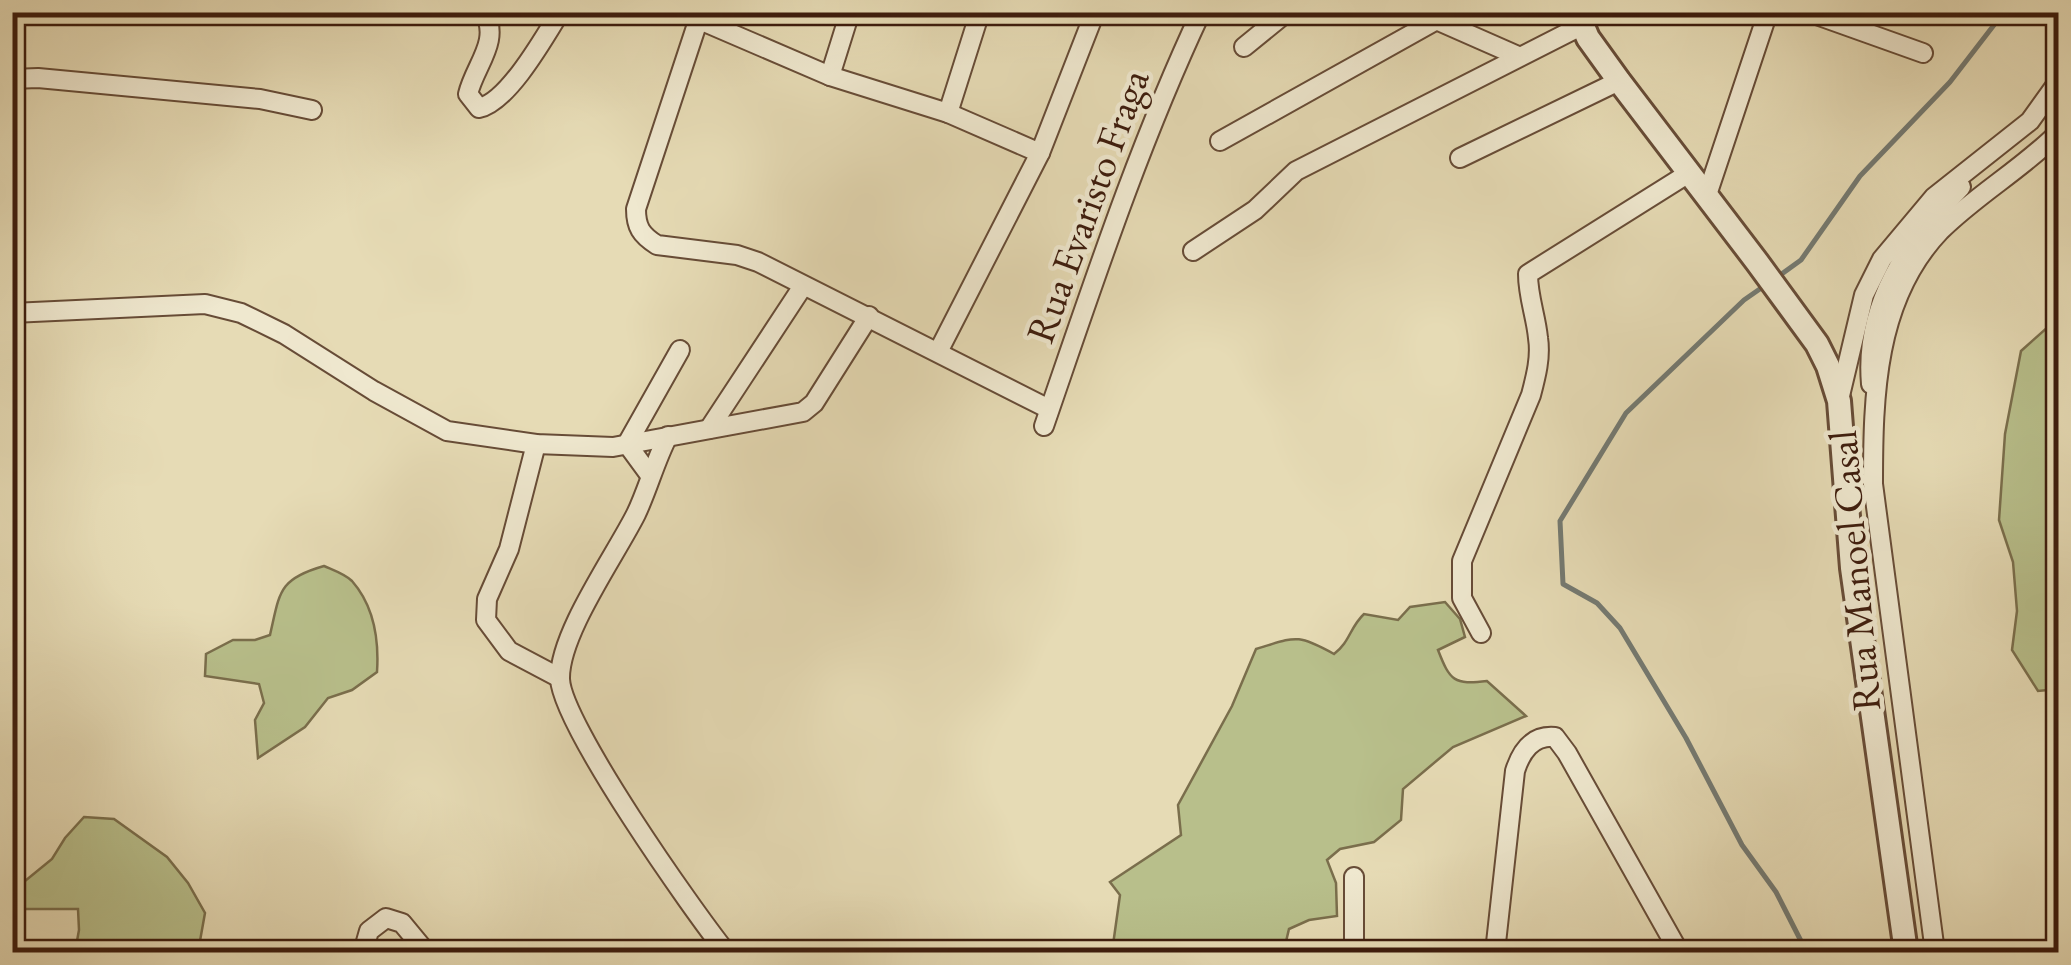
<svg xmlns="http://www.w3.org/2000/svg" width="2071" height="965" font-family="'EB Garamond',serif">
	<style>
		.green { fill: #b8bf8b; stroke: #7a6e4c; stroke-width: 2.5 }
		.lines { fill: none; stroke-linecap: round; stroke-linejoin: round }
		.stream { stroke: #747a72; stroke-width: 5 }
		.minor-casing { stroke: #674c37; stroke-width: 22 }
		.tertiary-casing { stroke: #674c37; stroke-width: 28 }
		.minor { stroke: #efe8cf; stroke-width: 18 }
		.tertiary { stroke: #efe8cf; stroke-width: 22 }
		.labels { text-anchor: middle; stroke-width: 9; stroke-linejoin: round; paint-order: stroke }
		.street-label { font-size: 40px; fill: #3d1c0d; stroke: #efe8cf }
	</style>
	<rect width="100%" height="100%" fill="#e6dbb5"/>
	<filter id="stains"><feTurbulence type="fractalNoise" baseFrequency=".002" numOctaves="4"/><feColorMatrix values="0 0 0 0 .2 0 0 0 0 .09 0 0 0 0 .02 0 0 0 .5 -.17"/></filter>
	<radialGradient id="worn" r=".72"><stop offset=".6" stop-color="#630" stop-opacity="0"/><stop offset="1" stop-color="#630" stop-opacity=".3"/></radialGradient>
	<g class="green">
		<path d="M2058,318V689L2038,691L2012,650L2017,611L2013,562L1999,520L2005,434L2021,351Z"/>
		<path d="M324,566C333,570 345,574 352,581C374,606 379,641 377,672L352,690L328,698L305,727L258,758L255,720L264,703L259,684L205,676L206,654L233,640H255L270,635C280,592 278,579 324,566Z"/>
		<path d="M1445,602L1460,619L1465,637L1438,650C1450,681 1454,685 1487,681L1526,716L1453,747L1403,789L1401,820L1374,842L1340,849L1327,860L1336,883L1337,916L1309,920L1289,929L1284,950H1265L1252,943L1231,952H1112L1120,895L1110,882L1181,835L1178,805L1232,706L1256,649C1296,637 1296,633 1334,654C1350,642 1350,627 1364,614L1398,620L1410,607Z"/>
		<path d="M84,817L114,819L167,857L188,883L205,913L198,952H75L79,930L78,909H15L25,881L52,859L65,838Z"/>
	</g>
	<g class="lines">
		<g class="stream">
			<path d="M1776,278L1801,260L1860,176L1950,82L2004,12"/>
			<path d="M1767,284L1744,300L1626,413L1560,521L1563,584L1597,603L1620,628L1686,738L1742,845L1776,892L1802,943L1803,952"/>
		</g>
		<defs>
			<g id="minor">
				<path d="M484,12C501,41 475,65 468,94L479,108C508,102 544,38 560,12"/>
				<path d="M681,12L830,76L948,113L1040,153"/>
				<path d="M701,12L636,209C636,227 641,235 657,245L737,255L758,262L1049,409"/>
				<path d="M1418,12L1518,56"/>
				<path d="M1808,12L1923,53"/>
				<path d="M1244,47L1287,12"/>
				<path d="M830,76L850,12"/>
				<path d="M12,79L38,78L260,99L312,110"/>
				<path d="M948,113L980,12"/>
				<path d="M1220,141L1435,21"/>
				<path d="M1460,158L1619,81"/>
				<path d="M1707,195L1768,12"/>
				<path d="M1193,251L1255,210L1296,171L1581,26"/>
				<path d="M12,313L205,304L241,313L284,334L374,391L447,431L536,444L613,447L803,412L814,403L869,316"/>
				<path d="M938,352L1040,153L1095,12"/>
				<path d="M1871,384C1864,304 1908,242 1961,187"/>
				<path d="M1839,400L1864,295L1882,259L1934,197L2030,121L2058,82"/>
				<path d="M1044,426C1092,287 1138,146 1201,12"/>
				<path d="M709,429L803,286"/>
				<path d="M668,436C655,461 648,489 636,514C615,556 559,634 560,679C562,725 693,911 726,952"/>
				<path d="M536,444L509,549L487,599L486,620L509,651L560,678"/>
				<path d="M649,474L627,444L680,350"/>
				<path d="M1481,633L1462,598V561L1531,395C1536,376 1541,357 1538,338C1536,316 1528,297 1528,274L1689,173"/>
				<path d="M363,952L369,931L386,918L402,923L426,952"/>
				<path d="M1354,952V877"/>
				<path d="M1495,952L1515,771C1521,752 1532,735 1555,737L1567,753L1679,952"/>
				<path d="M1935,952L1873,484C1873,396 1875,299 1940,231C1976,195 2022,169 2058,133"/>
			</g>
			<path id="tertiary" d="M1577,12L1588,38L1619,81L1757,262L1817,344L1828,366L1839,401L1852,568L1906,952"/>
		</defs>
		<use href="#minor" class="minor-casing"/>
		<use href="#tertiary" class="tertiary-casing"/>
		<use href="#minor" class="minor"/>
		<use href="#tertiary" class="tertiary"/>
	</g>
	<g class="labels">
		<g class="street-label">
			<text transform="translate(1087 206) rotate(-70)" y="14">Rua Evaristo Fraga</text>
			<text transform="translate(1854 571) rotate(-95)" y="14">Rua Manoel Casal</text>
		</g>
	</g>
	<rect width="2071" height="965" fill="none" stroke="#e6dbb5" stroke-width="50"/>
	<rect x="15" y="15" width="2041" height="935" fill="none" stroke="#3d1c0d" stroke-width="5"/>
	<rect x="25" y="25" width="2021" height="915" fill="none" stroke="#3d1c0d" stroke-width="2.5"/>
	<rect width="100%" height="100%" filter="url(#stains)"/>
	<rect width="100%" height="100%" fill="url(#worn)"/>
</svg>
